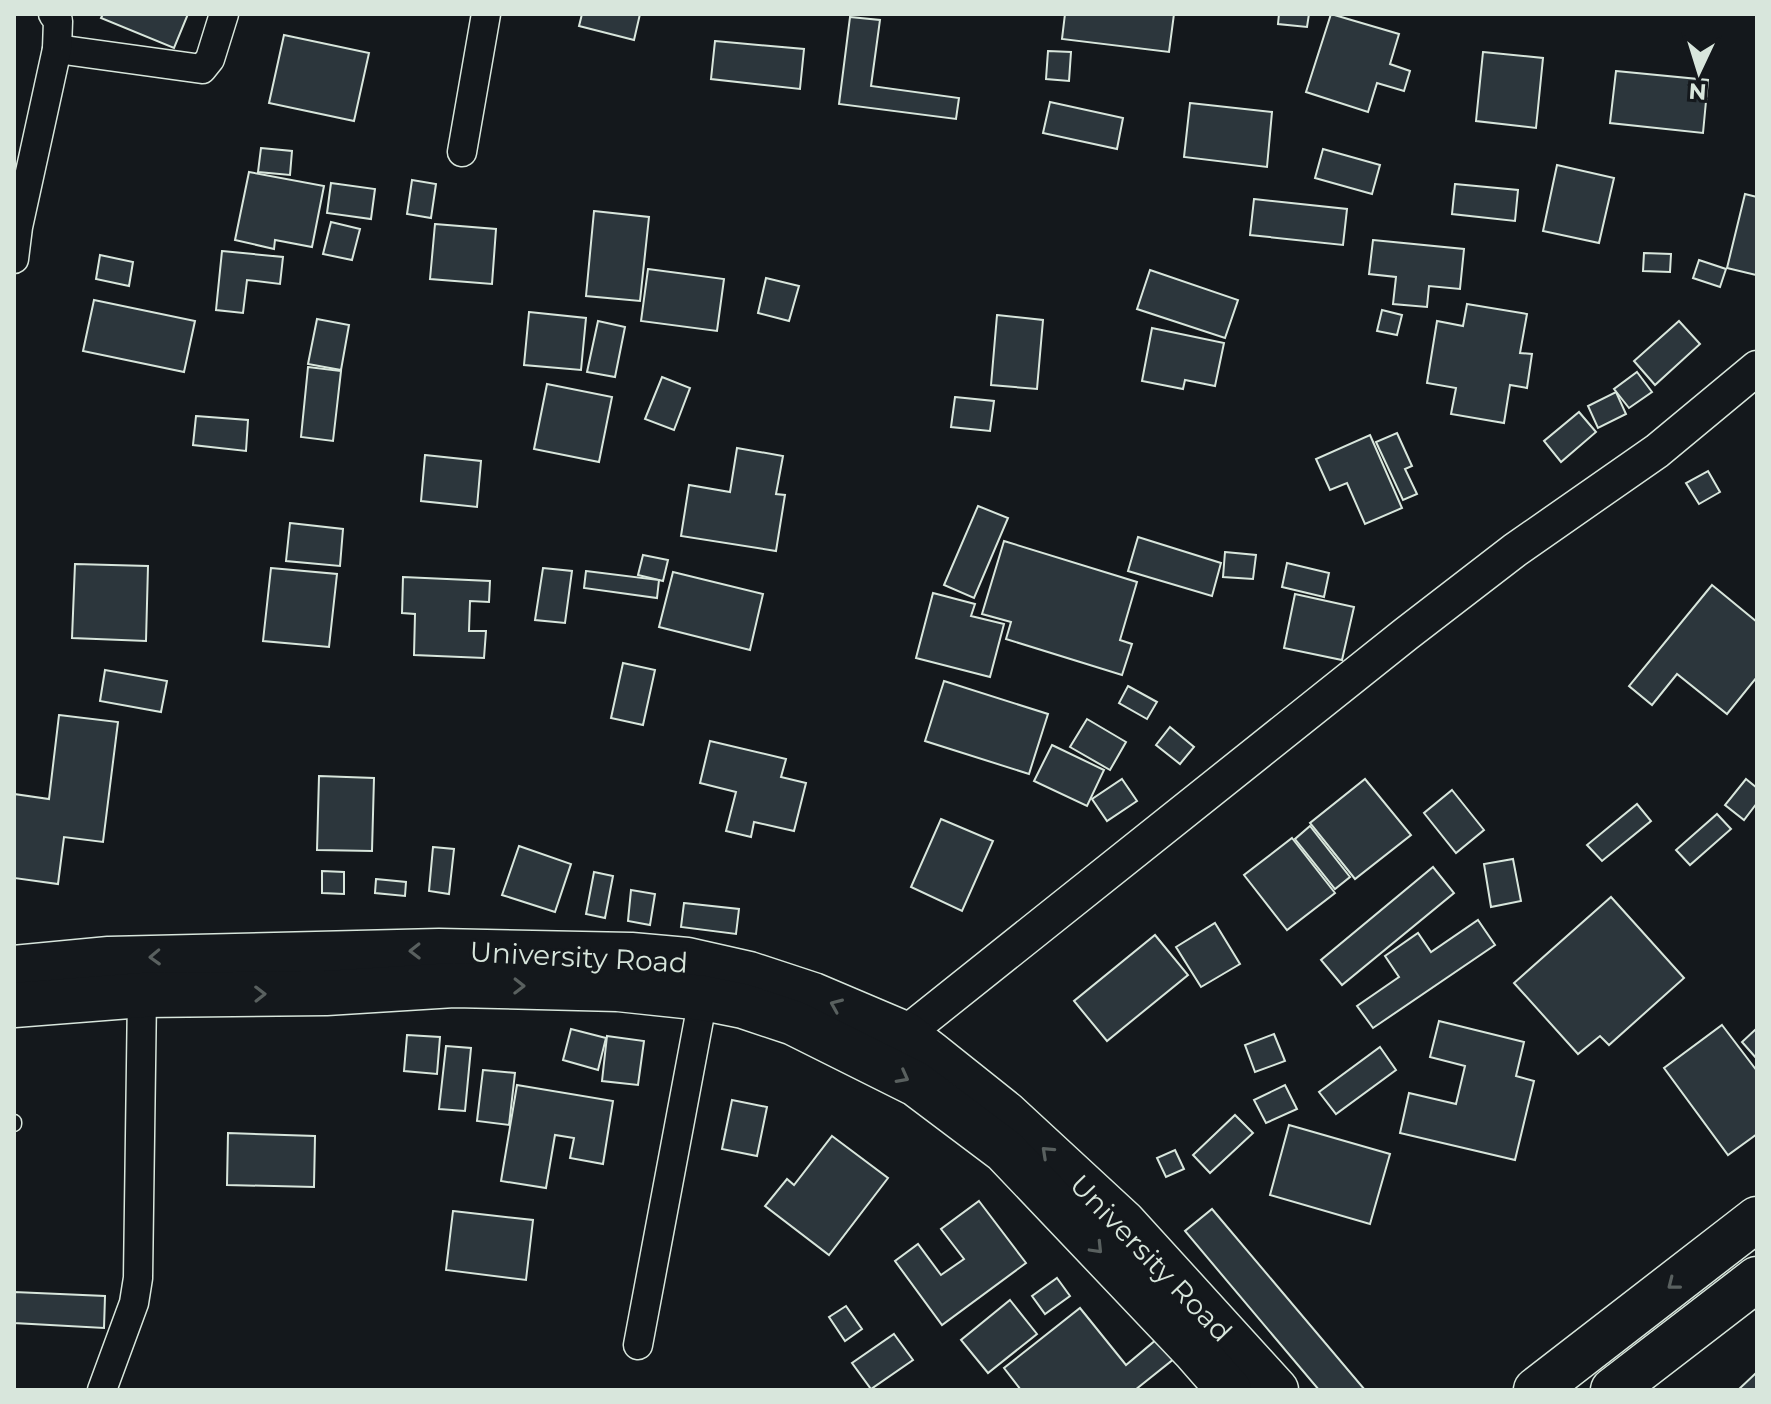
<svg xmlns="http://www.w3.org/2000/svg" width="1771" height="1404" font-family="Montserrat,sans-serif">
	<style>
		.building { fill: #2c363c; stroke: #d8e6dc; stroke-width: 2 }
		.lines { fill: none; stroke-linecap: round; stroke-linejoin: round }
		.service-casing { stroke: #d8e6dc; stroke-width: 17 }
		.minor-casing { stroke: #d8e6dc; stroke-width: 31 }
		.tertiary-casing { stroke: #d8e6dc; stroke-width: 37 }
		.primary-casing { stroke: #d8e6dc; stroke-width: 47 }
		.service { stroke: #14181c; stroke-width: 14 }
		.minor { stroke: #14181c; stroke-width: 28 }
		.tertiary { stroke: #14181c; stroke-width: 34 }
		.primary { stroke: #14181c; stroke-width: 44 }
		.oneway { stroke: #59605f }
		.labels { text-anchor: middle; stroke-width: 6; stroke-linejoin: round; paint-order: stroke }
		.street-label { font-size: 28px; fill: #d8e6dc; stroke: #14181c }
	</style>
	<rect width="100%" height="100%" fill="#14181c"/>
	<g class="building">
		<path d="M103,14H188L174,48L101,18Z"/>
		<path d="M582,14H640L634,40L579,26Z"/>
		<path d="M1065,14H1174L1169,52L1062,39Z"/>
		<path d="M1279,14H1309L1307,27L1278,24Z"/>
		<path d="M1331,14L1399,34L1390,64L1410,71L1404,91L1377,83L1368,112L1306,92Z"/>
		<path d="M850,17L880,20L871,86L959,98L956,119L839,104Z"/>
		<path d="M284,35L369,53L354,121L269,103Z"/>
		<path d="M715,41L804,49L800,89L711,79Z"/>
		<path d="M1048,51L1071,52L1069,81L1046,79Z"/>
		<path d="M1483,52L1543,58L1536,128L1476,121Z"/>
		<path d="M1616,71L1708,80L1703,133L1610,123Z"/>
		<path d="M1050,102L1123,118L1117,149L1043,133Z"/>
		<path d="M1190,103L1272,112L1267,167L1184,157Z"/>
		<path d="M261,148L292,151L290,175L258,172Z"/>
		<path d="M1323,149L1380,165L1372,194L1315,178Z"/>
		<path d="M1557,165L1614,178L1599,243L1543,231Z"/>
		<path d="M249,172L324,186L312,247L275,240L274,249L235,240Z"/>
		<path d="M412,180L436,184L431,218L407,214Z"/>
		<path d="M331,183L375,189L371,219L327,213Z"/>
		<path d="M1455,184L1518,190L1515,221L1452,214Z"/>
		<path d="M1745,194L1757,197L1756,275L1727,268Z"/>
		<path d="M1254,199L1347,209L1343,245L1250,235Z"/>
		<path d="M594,211L649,217L640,301L586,296Z"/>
		<path d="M331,222L360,229L352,260L323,254Z"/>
		<path d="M435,224L496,229L492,284L430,279Z"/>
		<path d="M1373,240L1464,249L1460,289L1429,286L1427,307L1393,304L1396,277L1369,274Z"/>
		<path d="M222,251L283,257L280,284L247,280L243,313L216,310Z"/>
		<path d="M1644,253L1671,254L1670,272L1643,271Z"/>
		<path d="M100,255L133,262L129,286L96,279Z"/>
		<path d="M1699,260L1726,269L1720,287L1693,278Z"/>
		<path d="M648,269L724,279L717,331L641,321Z"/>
		<path d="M1150,270L1238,300L1225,338L1137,309Z"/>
		<path d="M766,278L799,286L789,321L758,313Z"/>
		<path d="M94,300L195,321L184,372L83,351Z"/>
		<path d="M1467,304L1527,314L1520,353L1532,354L1527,388L1510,385L1504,423L1451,414L1456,388L1427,383L1437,321L1463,326Z"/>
		<path d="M1382,310L1402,315L1397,335L1377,331Z"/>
		<path d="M529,312L586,318L581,370L524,365Z"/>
		<path d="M997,315L1043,320L1037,389L991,385Z"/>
		<path d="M317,319L349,325L341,370L308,364Z"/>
		<path d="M598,321L625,327L615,377L587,372Z"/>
		<path d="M1679,321L1700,344L1655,385L1634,361Z"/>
		<path d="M1152,328L1224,343L1215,386L1185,380L1183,389L1142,381Z"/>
		<path d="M308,367L341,371L333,441L301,437Z"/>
		<path d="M1637,372L1652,392L1629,408L1614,389Z"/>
		<path d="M662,377L690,388L674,430L645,419Z"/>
		<path d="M547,384L612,397L599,462L534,449Z"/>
		<path d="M1616,392L1626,414L1598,428L1588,406Z"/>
		<path d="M955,397L994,401L990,431L951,427Z"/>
		<path d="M1579,412L1596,432L1561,462L1544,441Z"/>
		<path d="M196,416L248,420L246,451L193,445Z"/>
		<path d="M1397,433L1412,466L1405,469L1417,494L1403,500L1376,442Z"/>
		<path d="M1370,435L1402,508L1365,524L1347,483L1330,490L1316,459Z"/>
		<path d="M737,448L783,456L776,494L785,495L776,551L681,536L689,485L730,492Z"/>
		<path d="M425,455L481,461L477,507L421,501Z"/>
		<path d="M1708,471L1720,492L1699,504L1686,483Z"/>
		<path d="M978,506L1008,518L974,598L944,585Z"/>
		<path d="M290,523L343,529L340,566L286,561Z"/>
		<path d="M1138,537L1221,563L1212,596L1128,571Z"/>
		<path d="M1004,541L1137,582L1120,640L1132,644L1122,675L1006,639L1011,622L982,614Z"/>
		<path d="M1225,552L1256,555L1253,579L1223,577Z"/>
		<path d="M643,555L668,560L663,581L638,575Z"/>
		<path d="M1287,563L1329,573L1324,597L1282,587Z"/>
		<path d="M75,564L148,566L146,641L72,638Z"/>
		<path d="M271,568L337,574L329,647L263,641Z"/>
		<path d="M543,568L572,571L565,623L535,620Z"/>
		<path d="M586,571L659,580L657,598L584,588Z"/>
		<path d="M673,572L763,594L750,650L659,627Z"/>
		<path d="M403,577L490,581L489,602L470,601L469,631H486L484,658L414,655L415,614L402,613Z"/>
		<path d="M1712,585L1757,622V677L1727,714L1677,674L1652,705L1629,686Z"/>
		<path d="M933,593L975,604L971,616L1004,624L990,677L916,658Z"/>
		<path d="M1295,594L1354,607L1342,660L1284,648Z"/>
		<path d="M623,663L655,670L643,725L611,718Z"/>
		<path d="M105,670L167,681L161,712L100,701Z"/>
		<path d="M944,681L1048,714L1029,774L925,741Z"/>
		<path d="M1128,686L1157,702L1147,719L1119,703Z"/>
		<path d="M59,715L118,722L103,842L64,837L58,884L14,878V794L49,799Z"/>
		<path d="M1087,719L1126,742L1110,770L1070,747Z"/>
		<path d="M1170,727L1194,747L1180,764L1156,745Z"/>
		<path d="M710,741L786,759L781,777L806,783L794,831L754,822L751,837L726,831L736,792L700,783Z"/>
		<path d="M1052,745L1104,770L1087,806L1034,781Z"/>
		<path d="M319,776L374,778L372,851L317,850Z"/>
		<path d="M1122,779L1137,801L1107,821L1092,799Z"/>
		<path d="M1365,779L1411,835L1355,879L1310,823Z"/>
		<path d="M1746,779L1757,788V803L1744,820L1725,805Z"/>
		<path d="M1452,790L1484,830L1456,853L1424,813Z"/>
		<path d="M1637,804L1651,821L1602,861L1587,845Z"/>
		<path d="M1717,814L1731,829L1690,865L1676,850Z"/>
		<path d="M941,819L993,841L962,911L911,887Z"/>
		<path d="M1310,826L1350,877L1335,889L1295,839Z"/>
		<path d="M1292,838L1335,893L1287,930L1244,875Z"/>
		<path d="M519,846L571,864L555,912L502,895Z"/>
		<path d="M433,847L454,849L449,894L429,891Z"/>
		<path d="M1513,859L1521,901L1491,907L1484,864Z"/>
		<path d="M1433,867L1454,893L1342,985L1321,960Z"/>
		<path d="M322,871L344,872V894L322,893Z"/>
		<path d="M594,872L613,876L605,918L586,914Z"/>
		<path d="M376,879L406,882L405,896L375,893Z"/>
		<path d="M631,890L655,894L650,925L628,921Z"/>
		<path d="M1611,897L1684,978L1609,1045L1600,1036L1578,1054L1514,983Z"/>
		<path d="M684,903L739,909L736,934L681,927Z"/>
		<path d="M1478,920L1495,945L1373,1028L1357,1006L1399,977L1385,956L1418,933L1431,952Z"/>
		<path d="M1215,923L1240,964L1201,987L1176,947Z"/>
		<path d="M1155,935L1188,975L1107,1041L1074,1001Z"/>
		<path d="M1439,1021L1524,1042L1516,1076L1534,1081L1515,1160L1400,1133L1409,1093L1456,1104L1465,1066L1430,1057Z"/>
		<path d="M1722,1025L1757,1071V1134L1728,1155L1664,1068Z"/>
		<path d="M1757,1028V1059L1742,1042Z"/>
		<path d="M571,1029L606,1038L598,1070L563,1060Z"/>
		<path d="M1274,1034L1285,1061L1255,1072L1245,1045Z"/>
		<path d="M407,1035L440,1037L437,1074L404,1071Z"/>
		<path d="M607,1036L644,1041L638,1085L602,1081Z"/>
		<path d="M446,1046L471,1048L465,1111L439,1109Z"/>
		<path d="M1380,1047L1396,1070L1336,1114L1319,1092Z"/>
		<path d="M483,1070L515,1073L509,1125L477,1121Z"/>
		<path d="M517,1085L613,1101L603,1164L570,1158L574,1138L555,1135L546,1188L501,1181Z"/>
		<path d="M1285,1085L1297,1109L1266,1123L1254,1100Z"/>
		<path d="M732,1100L767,1107L757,1156L722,1149Z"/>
		<path d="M1235,1115L1253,1133L1210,1173L1193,1155Z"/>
		<path d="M1289,1125L1390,1154L1370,1224L1270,1195Z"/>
		<path d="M228,1133L315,1136L314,1187L227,1185Z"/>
		<path d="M832,1136L888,1178L829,1255L765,1206L787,1179L794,1185Z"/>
		<path d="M1175,1150L1184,1169L1166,1177L1157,1158Z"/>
		<path d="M979,1201L1026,1263L942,1325L895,1261L918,1244L941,1275L964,1259L941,1229Z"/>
		<path d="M1212,1209L1365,1390H1319L1185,1231Z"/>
		<path d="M453,1211L533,1220L526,1280L446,1270Z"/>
		<path d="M1057,1278L1070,1296L1045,1314L1032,1296Z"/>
		<path d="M14,1292L105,1296L104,1328L14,1323Z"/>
		<path d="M1010,1300L1037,1334L988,1373L961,1340Z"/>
		<path d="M846,1306L862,1329L845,1341L829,1317Z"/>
		<path d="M1080,1308L1126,1365L1163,1334L1180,1354L1135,1390H1021L1004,1368Z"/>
		<path d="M894,1334L913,1360L871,1389L852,1363Z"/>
		<path d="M1757,1372V1390H1738Z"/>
	</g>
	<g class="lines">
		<defs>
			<path id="service" d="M14,1122V1124"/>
			<g id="minor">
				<path d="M57,49L202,69L210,59L224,14"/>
				<path d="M462,152L486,14"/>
				<path d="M14,259L18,227L57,49L58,21L53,14"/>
				<path d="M638,1345L703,998"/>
				<path d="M102,1390L134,1303L138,1278L142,995"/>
			</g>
			<path id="tertiary" d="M905,1034L1406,634L1515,550L1657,451L1757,368"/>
			<g id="primary">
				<path d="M14,968L109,959L439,951L631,955L687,960L749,974L813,995L905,1034L931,1054L1005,1113L1124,1223L1276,1390"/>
				<path d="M14,1005L142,995L326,993L454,985L618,989L703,998L743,1006L794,1023L916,1084L1005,1151L1194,1350L1229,1390"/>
				<path d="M1536,1390L1757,1219"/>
				<path d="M1613,1390L1757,1279"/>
			</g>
		</defs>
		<use href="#service" class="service-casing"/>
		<use href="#minor" class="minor-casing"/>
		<use href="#tertiary" class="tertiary-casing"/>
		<use href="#primary" class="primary-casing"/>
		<use href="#service" class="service"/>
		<use href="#minor" class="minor"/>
		<use href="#tertiary" class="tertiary"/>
		<use href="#primary" class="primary"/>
	</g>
	<defs><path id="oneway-chevron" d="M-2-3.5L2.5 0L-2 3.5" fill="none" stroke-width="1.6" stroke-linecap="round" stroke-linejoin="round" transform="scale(2)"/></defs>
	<g class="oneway">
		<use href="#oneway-chevron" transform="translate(415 951) rotate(179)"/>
		<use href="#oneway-chevron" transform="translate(155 957) rotate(178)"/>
		<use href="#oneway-chevron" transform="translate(519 986) rotate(1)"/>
		<use href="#oneway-chevron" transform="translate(260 994) rotate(-1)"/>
		<use href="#oneway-chevron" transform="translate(836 1005) rotate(-157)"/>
		<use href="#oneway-chevron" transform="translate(903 1077) rotate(28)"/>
		<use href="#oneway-chevron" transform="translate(1047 1152) rotate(-137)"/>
		<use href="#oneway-chevron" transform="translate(1097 1248) rotate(46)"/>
		<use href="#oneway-chevron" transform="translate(1673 1284) rotate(142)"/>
	</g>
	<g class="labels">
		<g class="street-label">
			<text transform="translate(579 957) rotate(3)" y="10">University Road</text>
			<text transform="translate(1151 1258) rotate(46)" y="10">University Road</text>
		</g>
	</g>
	<rect width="1771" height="1404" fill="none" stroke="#d8e6dc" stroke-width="32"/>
	<g transform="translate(1699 72) rotate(184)" stroke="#14181c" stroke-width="6" paint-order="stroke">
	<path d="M0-6L14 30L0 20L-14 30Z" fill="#d8e6dc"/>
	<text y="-12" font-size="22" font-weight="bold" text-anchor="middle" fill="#d8e6dc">N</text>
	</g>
</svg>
